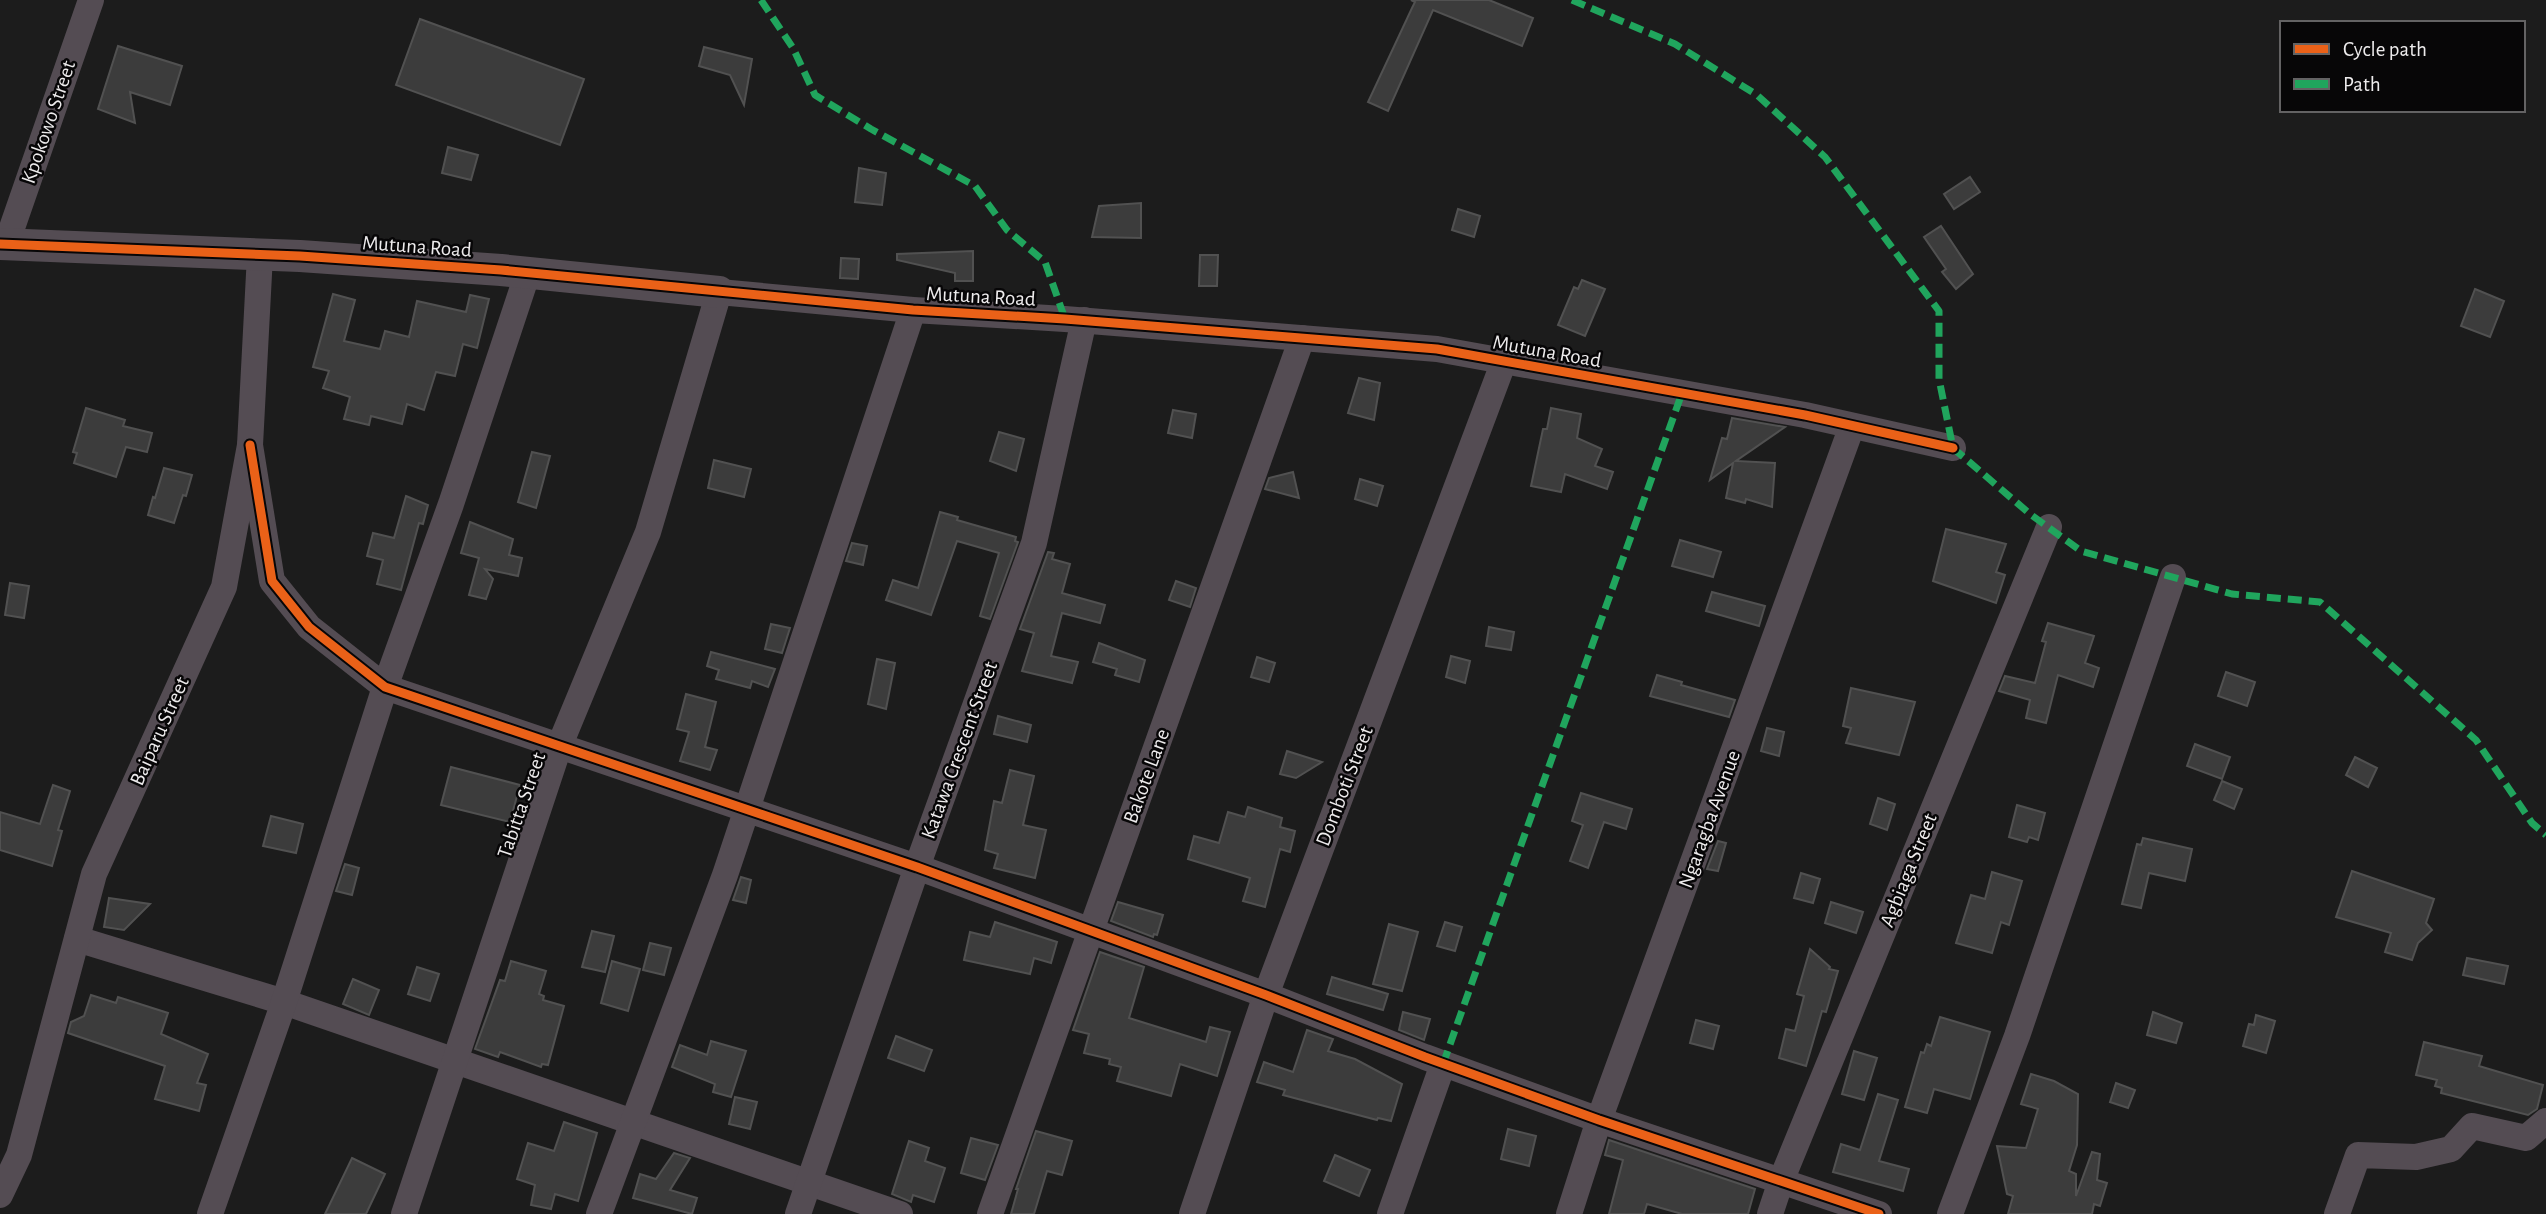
<svg xmlns="http://www.w3.org/2000/svg" width="2546" height="1214" font-family="'Alegreya Sans',sans-serif">
	<style>
		.building { fill: #3c3c3c; stroke: #515151; stroke-width: 2 }
		.lines { fill: none; stroke-linecap: round; stroke-linejoin: round }
		.minor { stroke: #544c53; stroke-width: 26 }
		.tertiary { stroke: #544c53; stroke-width: 32 }
		.quiet { stroke: #20a55d; stroke-width: 7; stroke-dasharray: 14 7; stroke-linecap: butt }
		.cycleway-casing { stroke: #070607; stroke-width: 13 }
		.cycleway { stroke: #ea6118; stroke-width: 9 }
		.labels { text-anchor: middle; stroke-width: 5; stroke-linejoin: round; paint-order: stroke }
		.street-label { font-size: 21px; fill: #edebec; stroke: #070607 }
	</style>
	<rect width="100%" height="100%" fill="#1c1c1c"/>
	<g class="building">
		<path d="M1411,0H1489L1533,18L1522,46L1433,10L1388,111L1368,102L1412,8L1415,2Z"/>
		<path d="M420,19L584,79L560,145L396,85Z"/>
		<path d="M118,46L182,66L170,105L130,92L135,123L98,109Z"/>
		<path d="M704,47L752,59L744,105L730,75L699,66Z"/>
		<path d="M448,147L478,155L471,180L442,173Z"/>
		<path d="M859,168L886,173L882,205L855,202Z"/>
		<path d="M1970,177L1980,192L1954,209L1944,194Z"/>
		<path d="M1141,203V238L1092,237L1099,206Z"/>
		<path d="M1458,209L1480,216L1474,237L1452,230Z"/>
		<path d="M1941,226L1973,274L1956,289L1942,272L1946,269L1924,237Z"/>
		<path d="M973,251V281H955V273L897,260V254Z"/>
		<path d="M1200,255H1218L1217,286H1199Z"/>
		<path d="M841,258L859,259L858,279L840,278Z"/>
		<path d="M1582,280L1605,289L1585,336L1558,325L1574,287L1578,289Z"/>
		<path d="M2475,289L2504,301L2490,337L2461,326Z"/>
		<path d="M333,294L355,300L344,341L380,349L385,331L409,337L417,301L466,312L470,295L489,299L477,348L463,344L455,376L436,372L424,410L407,404L402,424L371,416L369,425L344,419L350,397L323,388L329,371L313,367Z"/>
		<path d="M1359,378L1380,383L1374,420L1348,413Z"/>
		<path d="M86,408L125,420L123,426L152,433L147,452L126,447L116,477L74,463L77,453L73,452Z"/>
		<path d="M1551,408L1581,414L1577,438L1602,449L1595,466L1613,472L1607,489L1565,474L1561,492L1531,486L1543,429H1547Z"/>
		<path d="M1173,410L1196,414L1192,438L1168,433Z"/>
		<path d="M1732,418L1785,427L1736,461L1775,463L1772,507L1746,499L1745,503L1726,498L1733,463L1710,480L1722,438L1727,439Z"/>
		<path d="M999,432L1024,439L1016,471L990,461Z"/>
		<path d="M532,452L550,456L536,508L518,502Z"/>
		<path d="M714,460L751,469L744,497L708,488Z"/>
		<path d="M164,468L192,475L186,496L183,495L174,523L148,515L153,497L155,498Z"/>
		<path d="M1293,472L1299,498L1265,489L1269,478Z"/>
		<path d="M1360,479L1383,486L1377,506L1355,499Z"/>
		<path d="M406,496L428,505L423,524L419,523L401,590L377,584L383,560L367,556L373,533L394,538Z"/>
		<path d="M940,512L958,517L957,520L1016,537L1015,541L1018,542L990,619L980,616L999,553L957,541L931,615L886,600L893,580L918,588Z"/>
		<path d="M470,522L513,539L509,555L522,558L518,576L485,569L493,579L486,599L469,595L479,558L461,553Z"/>
		<path d="M1946,529L2006,544L1996,572L2005,575L1996,603L1933,581Z"/>
		<path d="M1680,540L1721,552L1713,577L1672,566Z"/>
		<path d="M852,543L867,546L863,565L846,561Z"/>
		<path d="M1048,552L1054,553L1052,559L1070,564L1062,593L1105,605L1100,623L1062,613L1051,656L1078,662L1072,683L1022,671L1034,633L1020,629Z"/>
		<path d="M1176,581L1196,588L1190,607L1169,600Z"/>
		<path d="M10,583L29,586L24,618L5,615Z"/>
		<path d="M1712,592L1765,606L1759,626L1706,611Z"/>
		<path d="M2048,623L2094,636L2085,663L2099,668L2093,687L2058,675L2046,723L2026,718L2030,700L1999,691L2005,676L2035,683L2046,642L2042,641Z"/>
		<path d="M771,624L790,628L782,653L765,649Z"/>
		<path d="M1489,627L1514,632L1511,650L1486,646Z"/>
		<path d="M1099,643L1145,660L1139,682L1115,675L1117,669L1093,662Z"/>
		<path d="M711,652L775,669L768,687L752,681L750,688L716,679L719,670L707,666Z"/>
		<path d="M1451,656L1470,661L1465,683L1446,677Z"/>
		<path d="M1257,657L1275,663L1269,682L1251,677Z"/>
		<path d="M877,659L895,663L886,709L868,704Z"/>
		<path d="M2226,672L2255,682L2247,706L2218,696Z"/>
		<path d="M1657,675L1682,682L1681,685L1735,700L1729,717L1650,696Z"/>
		<path d="M1851,688L1915,702L1899,755L1846,743L1851,728L1843,726Z"/>
		<path d="M686,694L716,702L705,747L717,750L710,770L680,761L689,732L677,729Z"/>
		<path d="M998,716L1031,725L1027,742L994,734Z"/>
		<path d="M1767,728L1784,732L1779,756L1761,751Z"/>
		<path d="M2195,744L2230,757L2222,779L2187,766Z"/>
		<path d="M1287,751L1322,762L1296,778L1280,774Z"/>
		<path d="M2355,757L2377,768L2368,787L2346,775Z"/>
		<path d="M451,767L520,785L510,822L441,805Z"/>
		<path d="M1010,770L1034,776L1023,825L1046,830L1035,878L994,868L998,854L985,850L994,801L1002,803Z"/>
		<path d="M2222,781L2242,789L2234,809L2214,800Z"/>
		<path d="M53,785L70,791L58,830L62,831L52,866L0,850V812L40,824Z"/>
		<path d="M1581,793L1632,809L1626,829L1604,822L1588,868L1570,861L1583,825L1572,821Z"/>
		<path d="M1878,798L1895,804L1887,830L1870,824Z"/>
		<path d="M2017,805L2045,813L2038,840L2029,837L2027,842L2009,837Z"/>
		<path d="M1248,807L1282,818L1280,827L1295,831L1290,852L1280,849L1265,907L1243,901L1250,878L1188,859L1194,836L1219,843L1228,812L1245,817Z"/>
		<path d="M271,816L303,824L296,853L263,846Z"/>
		<path d="M2143,838L2192,849L2185,881L2149,873L2141,908L2122,904L2137,844L2141,845Z"/>
		<path d="M1718,841L1726,843L1718,871L1707,869Z"/>
		<path d="M345,864L359,868L352,895L336,891Z"/>
		<path d="M2352,871L2434,899L2426,923L2432,930L2418,943L2412,960L2385,952L2391,933L2336,917Z"/>
		<path d="M1992,872L2022,881L2009,925L2001,922L1992,953L1956,943L1971,895L1985,899Z"/>
		<path d="M1801,873L1820,879L1813,903L1794,898Z"/>
		<path d="M741,877L751,880L746,903L733,900Z"/>
		<path d="M109,898L150,904L124,930L104,927Z"/>
		<path d="M1118,902L1163,915L1157,935L1154,934L1153,937L1111,921Z"/>
		<path d="M1831,902L1863,912L1856,933L1825,923Z"/>
		<path d="M995,922L1057,942L1051,963L1034,958L1030,974L964,960L970,932L990,937Z"/>
		<path d="M1445,922L1462,927L1455,951L1437,946Z"/>
		<path d="M1389,924L1418,932L1402,991L1373,984Z"/>
		<path d="M592,931L614,936L605,972L582,967Z"/>
		<path d="M650,943L671,948L664,975L643,970Z"/>
		<path d="M1810,949L1830,967L1829,969L1838,971L1826,1012L1822,1011L1806,1066L1779,1058L1786,1029L1795,1031L1804,996L1797,994Z"/>
		<path d="M1100,952L1144,967L1129,1018L1206,1042L1210,1027L1230,1032L1217,1076L1180,1064L1171,1096L1117,1081L1121,1067L1109,1064L1110,1059L1084,1053L1089,1034L1073,1030Z"/>
		<path d="M2467,958L2508,966L2504,984L2463,975Z"/>
		<path d="M511,961L546,971L539,994L544,996L543,1000L564,1006L548,1065L542,1064L541,1067L500,1052L498,1057L475,1049L500,980L505,981Z"/>
		<path d="M612,961L640,969L628,1011L601,1003Z"/>
		<path d="M417,967L439,974L430,1001L408,994Z"/>
		<path d="M1332,977L1388,994L1383,1010L1327,994Z"/>
		<path d="M353,979L379,990L369,1015L343,1004Z"/>
		<path d="M91,995L116,1003L118,997L168,1013L161,1034L208,1054L197,1083L206,1085L199,1111L155,1099L165,1066L68,1033L71,1022L84,1016Z"/>
		<path d="M1403,1012L1430,1019L1424,1040L1399,1030Z"/>
		<path d="M2153,1012L2182,1023L2176,1043L2147,1035Z"/>
		<path d="M2256,1015L2275,1021L2266,1053L2243,1046L2249,1024L2254,1025Z"/>
		<path d="M1940,1017L1990,1032L1970,1099L1934,1089L1927,1113L1905,1107L1921,1052L1924,1053L1927,1044L1931,1046Z"/>
		<path d="M1696,1020L1719,1026L1713,1049L1690,1043Z"/>
		<path d="M1307,1030L1333,1039L1328,1051L1355,1059L1402,1084L1391,1121L1378,1118L1377,1120L1283,1095L1285,1090L1257,1082L1264,1062L1293,1072Z"/>
		<path d="M896,1036L932,1050L924,1071L888,1058Z"/>
		<path d="M711,1041L746,1051L731,1097L713,1092L715,1084L672,1067L680,1045L707,1055Z"/>
		<path d="M2424,1042L2482,1056L2479,1066L2543,1085L2537,1109L2528,1115L2441,1093L2442,1088L2435,1086L2437,1080L2416,1075Z"/>
		<path d="M1854,1051L1877,1058L1864,1100L1842,1094Z"/>
		<path d="M2031,1074L2054,1081L2078,1094L2077,1145L2069,1171L2076,1174V1196L2092,1152L2100,1154L2097,1180L2107,1183L2100,1206L2094,1204L2092,1214H2008L2013,1196L2007,1194L1997,1146L2026,1148L2038,1109L2021,1104Z"/>
		<path d="M2116,1083L2135,1090L2128,1108L2110,1102Z"/>
		<path d="M1878,1094L1898,1100L1879,1161L1909,1169L1903,1191L1833,1172L1841,1144L1860,1150Z"/>
		<path d="M735,1097L757,1102L750,1129L729,1124Z"/>
		<path d="M564,1122L597,1133L578,1201L555,1194L551,1209L531,1205L535,1185L517,1179L528,1143L554,1151Z"/>
		<path d="M1508,1129L1536,1136L1529,1166L1501,1159Z"/>
		<path d="M1036,1131L1072,1141L1062,1175L1047,1171L1034,1214H1011L1018,1189H1016Z"/>
		<path d="M971,1138L998,1145L985,1180L961,1173Z"/>
		<path d="M1609,1140L1755,1189L1748,1214H1682L1647,1204L1644,1214H1609L1623,1160L1605,1155Z"/>
		<path d="M909,1141L929,1148L925,1161L945,1168L934,1202L913,1195L911,1202L892,1194Z"/>
		<path d="M674,1153L690,1158L670,1190L697,1198L692,1214L633,1198L640,1174L656,1179Z"/>
		<path d="M1335,1155L1370,1170L1359,1196L1324,1181Z"/>
		<path d="M352,1158L385,1174L366,1214H325Z"/>
	</g>
	<g class="lines">
		<g class="minor">
			<path d="M6,245L91,0"/>
			<path d="M250,445L272,581L309,627L385,687L917,867L1266,995L1425,1057L1599,1120L1879,1214"/>
			<path d="M77,939L284,1002L900,1214"/>
			<path d="M0,1195L19,1155L94,874L224,587L250,445L260,255"/>
			<path d="M210,1214L284,1002L385,687L451,504L528,272"/>
			<path d="M404,1214L559,747L648,532L719,292L913,310L1065,319L1437,349L1805,415L1953,448"/>
			<path d="M599,1214L725,875L913,310"/>
			<path d="M798,1214L917,867L1034,543L1084,320"/>
			<path d="M990,1214L1302,338"/>
			<path d="M1192,1214L1266,995L1504,361"/>
			<path d="M1390,1214L1443,1064"/>
			<path d="M1569,1214L1599,1120L1852,426"/>
			<path d="M1770,1214L1781,1181L2049,527"/>
			<path d="M1950,1214L2017,1036L2173,577"/>
			<path d="M2337,1214L2358,1155L2416,1157L2451,1149L2472,1126L2526,1138L2546,1121"/>
		</g>
		<path class="tertiary" d="M0,244L300,256L501,270L719,292"/>
		<g class="quiet">
			<path d="M761,0L793,48L815,95L871,129L975,186L1007,230L1045,262L1065,319"/>
			<path d="M1572,0L1675,44L1757,95L1825,157L1939,311V379L1953,448L2030,514L2081,551L2232,594L2320,602L2476,740L2532,823L2546,835"/>
			<path d="M1443,1064L1682,393"/>
		</g>
		<defs>
			<g id="cycleway">
				<path d="M0,244L300,256L501,270L913,310L1065,319L1437,349L1805,415L1953,448"/>
				<path d="M250,445L272,581L309,627L385,687L917,867L1266,995L1425,1057L1599,1120L1879,1214"/>
			</g>
		</defs>
		<use href="#cycleway" class="cycleway-casing"/>
		<use href="#cycleway" class="cycleway"/>
	</g>
	<g class="labels">
		<g class="street-label">
			<text transform="translate(48 122) rotate(-71)" y="7">Kpokowo Street</text>
			<text transform="translate(417 246) rotate(4)" y="7">Mutuna Road</text>
			<text transform="translate(981 296) rotate(3)" y="7">Mutuna Road</text>
			<text transform="translate(1547 351) rotate(10)" y="7">Mutuna Road</text>
			<text transform="translate(159 731) rotate(-66)" y="7">Baiparu Street</text>
			<text transform="translate(959 750) rotate(-70)" y="7">Katawa Crescent Street</text>
			<text transform="translate(1146 776) rotate(-70)" y="7">Bakote Lane</text>
			<text transform="translate(1344 786) rotate(-69)" y="7">Domboti Street</text>
			<text transform="translate(521 805) rotate(-71)" y="7">Tabitta Street</text>
			<text transform="translate(1709 819) rotate(-70)" y="7">Ngaragba Avenue</text>
			<text transform="translate(1908 870) rotate(-68)" y="7">Agbiaga Street</text>
		</g>
	</g>
	<rect x="2280" y="21" width="245" height="91" fill="#070607" stroke="#636263" stroke-width="2"/>
	<rect x="2294" y="44" width="35" height="10" fill="#ea6118" stroke="#636263" stroke-width="2"/>
	<text x="2343" y="56" font-size="21" fill="#edebec">Cycle path</text>
	<rect x="2294" y="79" width="35" height="10" fill="#20a55d" stroke="#636263" stroke-width="2"/>
	<text x="2343" y="91" font-size="21" fill="#edebec">Path</text>
</svg>
